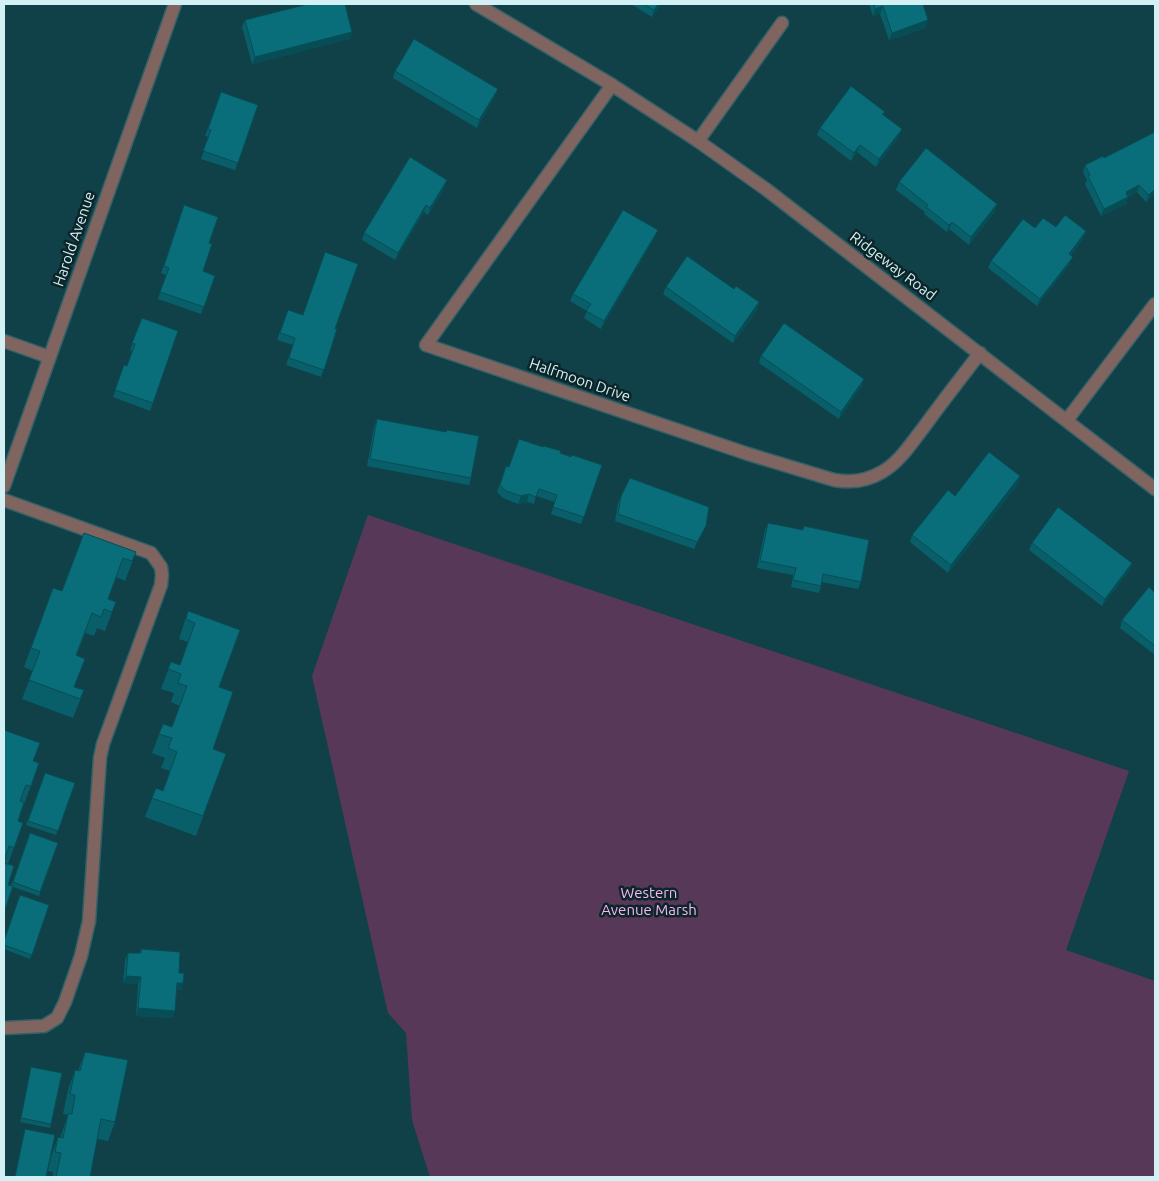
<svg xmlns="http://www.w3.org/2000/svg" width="1159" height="1181" font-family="Ubuntu,sans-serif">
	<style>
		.green { fill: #583858 }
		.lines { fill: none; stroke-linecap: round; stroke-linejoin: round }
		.service-casing { stroke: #346167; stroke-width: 15 }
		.minor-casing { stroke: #346167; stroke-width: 15 }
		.tertiary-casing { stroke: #346167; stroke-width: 15 }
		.service { stroke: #806460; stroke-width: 12 }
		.minor { stroke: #806460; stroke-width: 12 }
		.tertiary { stroke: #806460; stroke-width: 12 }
		.wall { fill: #085f69 }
		.shaded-wall { fill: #064d55 }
		.building { fill: #096e7a; stroke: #064d55 }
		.labels { text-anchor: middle; stroke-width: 5; stroke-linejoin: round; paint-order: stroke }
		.street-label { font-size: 15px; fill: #d3f1f5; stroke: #0c2529 }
		.park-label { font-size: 15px; fill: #f7b5f5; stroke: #0c2529 }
	</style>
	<rect width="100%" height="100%" fill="#114148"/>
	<path class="green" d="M368,515L1129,771L1066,950L1155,981V1177H430L412,1120L406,1033L388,1013L312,676Z"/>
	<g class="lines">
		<defs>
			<g id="service">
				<path d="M4,341L49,357"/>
				<path d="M4,500L151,553L161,567L162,575L161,585L103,744L100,758L89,921L81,956L65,1002L57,1018L44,1026L4,1028"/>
			</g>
			<g id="minor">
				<path d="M476,4L612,85L698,141L767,190L1155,489"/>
				<path d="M612,85L426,345L748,454L834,480C851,483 867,481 882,472C900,462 912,442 924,427C942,402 961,378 980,353"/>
				<path d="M698,141L782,23"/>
				<path d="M1067,420L1155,304"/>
			</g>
			<path id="tertiary" d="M4,486L175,4"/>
		</defs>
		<use href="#service" class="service-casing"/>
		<use href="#minor" class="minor-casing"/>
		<use href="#tertiary" class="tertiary-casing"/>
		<use href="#service" class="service"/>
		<use href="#minor" class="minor"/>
		<use href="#tertiary" class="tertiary"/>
	</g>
	<g class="wall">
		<path d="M631,4H661L652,17Z"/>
		<path d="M869,4H923L926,28L889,40L880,14L873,16Z"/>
		<path d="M245,20L352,32L350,39L252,64L242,27Z"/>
		<path d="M395,71L495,96L477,128L393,78Z"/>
		<path d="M221,92L258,105L235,170L201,159L209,137L205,136Z"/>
		<path d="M885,112L883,115L902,129L899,136L876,167L857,152L851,161L817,135L820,128Z"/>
		<path d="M1155,132V193L1146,202L1137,192L1128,197L1126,204L1101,216L1085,184L1087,180L1083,172L1085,165L1104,158Z"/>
		<path d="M447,180L445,187L428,215L424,212L395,260L362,240L364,233Z"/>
		<path d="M899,182L997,204L995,211L969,245L949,229L947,232L924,214L925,212L896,190Z"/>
		<path d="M184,205L209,243L203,271L215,276L201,314L158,299L166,275L161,273Z"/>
		<path d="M1056,227L1086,231L1083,239L1071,255L1070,264L1037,306L988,268L991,261L1035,228Z"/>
		<path d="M655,237L601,329L584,318L587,311L570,301L573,294Z"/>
		<path d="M666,287L759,302L757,310L733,343L663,294Z"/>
		<path d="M285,317L337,329L321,377L286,365L293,345L277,340Z"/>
		<path d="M142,318L178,331L150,411L113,397L124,365L127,366L132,351L130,350Z"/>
		<path d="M761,356L864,379L861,387L839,419L759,363Z"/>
		<path d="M377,419L471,478L469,485L367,466L374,427Z"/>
		<path d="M560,453L602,465L581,524L551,514L555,502L536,496L534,504L527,502L518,504L503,498L497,492L506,466L509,467Z"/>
		<path d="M1020,476L1018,484L948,573L910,542L912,535L955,496Z"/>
		<path d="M621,496L703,533L694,549L615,521L618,503Z"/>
		<path d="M768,523L802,530L804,526L861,582L858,589L822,582L819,593L791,587L793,575L757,568L765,530Z"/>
		<path d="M84,533L136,552L125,581L116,577L108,599L116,602L105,631L97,628L94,636L85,633L77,655L74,687L84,690L73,718L22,699L33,671L24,667L31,648L62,591Z"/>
		<path d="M1032,543L1132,563L1129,571L1102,606L1029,550Z"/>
		<path d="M1155,593V655L1120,628L1122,620Z"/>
		<path d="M188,611L240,630L219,687L213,749L226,754L196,836L145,817L156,788L163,791L170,771L161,768L165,758L152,753L163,724L172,727L180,706L171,702L174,693L161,689L171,662L180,665L188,642L179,639Z"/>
		<path d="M4,730L33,761L39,763L18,821L23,823L8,864V885L11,886L30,833L58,843L39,896L13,887L4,914Z"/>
		<path d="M45,773L75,783L56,835L26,825Z"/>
		<path d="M49,905L30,959L4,949V941Z"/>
		<path d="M141,949L179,973L183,983L181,990H177L173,1018L136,1016L138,984L123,983L125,960L128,953H140Z"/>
		<path d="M85,1052L115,1122L108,1141L97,1139L90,1177H53V1172L48,1171L51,1157L58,1137L60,1138L68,1115L63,1114L68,1090L75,1070L78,1071Z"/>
		<path d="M31,1067L51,1124L50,1128L20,1122Z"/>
		<path d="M25,1129L46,1177H15Z"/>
	</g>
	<g class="shaded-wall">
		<path d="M658,4H661L652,17L654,10Z"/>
		<path d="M883,6L880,14L873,16L875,9Z"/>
		<path d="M928,20L926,28L889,40L892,33Z"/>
		<path d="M352,32L350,39L252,64L255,57Z"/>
		<path d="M498,89L495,96L477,128L479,120Z"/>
		<path d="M902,129L899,136L876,167L879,159Z"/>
		<path d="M860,145L857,152L851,161L854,153Z"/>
		<path d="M447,180L445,187L428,215L430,208Z"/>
		<path d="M1139,185L1137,192L1123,199L1126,192Z"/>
		<path d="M1155,189V193L1146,202L1149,195Z"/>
		<path d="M1128,197L1126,204L1101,216L1104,209Z"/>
		<path d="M997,204L995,211L969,245L971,237Z"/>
		<path d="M426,205L424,212L395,260L398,253Z"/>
		<path d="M952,222L949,229L947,232L949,225Z"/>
		<path d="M658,230L655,237L601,329L604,321Z"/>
		<path d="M1086,231L1083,239L1066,261L1069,254Z"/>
		<path d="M1073,257L1070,264L1037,306L1040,299Z"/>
		<path d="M759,302L757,310L733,343L735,336Z"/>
		<path d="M864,379L861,387L839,419L841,412Z"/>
		<path d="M1020,476L1018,484L948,573L951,565Z"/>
		<path d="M529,494L527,502L518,504L521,496Z"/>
		<path d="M706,526L703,533L694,549L697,542Z"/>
		<path d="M1132,563L1129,571L1102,606L1105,599Z"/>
		<path d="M126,976L141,977L138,984L123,983Z"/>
		<path d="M177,983H183L181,990H174Z"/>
		<path d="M138,1008L175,1011L173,1018L136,1016Z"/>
	</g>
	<g class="building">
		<path d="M308,4H345L352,32L255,57L245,20Z"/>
		<path d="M644,4H658L654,10Z"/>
		<path d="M874,4H923L928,20L892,33L883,6L875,9Z"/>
		<path d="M414,39L498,89L479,120L395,71Z"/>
		<path d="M851,86L885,112L882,114L902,129L879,159L860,145L854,153L820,128Z"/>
		<path d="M221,92L258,105L238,163L203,151L211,130L208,129Z"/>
		<path d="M1155,132V189L1149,195L1139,185L1126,192L1128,197L1104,209L1088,176L1090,175L1085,165L1103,156L1104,158Z"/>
		<path d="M926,148L997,204L971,237L952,222L949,225L926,207L928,205L899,182Z"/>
		<path d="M410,157L447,180L430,208L426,205L398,253L364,233Z"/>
		<path d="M184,205L218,217L209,243L212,244L203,271L215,276L204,307L160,292L169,268L164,266Z"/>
		<path d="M623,210L658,230L604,321L586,311L591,304L573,294Z"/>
		<path d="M1065,215L1086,231L1069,254L1073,257L1040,299L991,261L1023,219L1035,228L1043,218L1056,227Z"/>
		<path d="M325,252L358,264L335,329H337L324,370L289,358L295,338L280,333L288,310L303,315Z"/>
		<path d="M687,256L734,289L736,286L759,302L735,336L666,287Z"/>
		<path d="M142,318L178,331L153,403L115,390L124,365L127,366L135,344L132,343Z"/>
		<path d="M784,323L864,379L841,412L761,356Z"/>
		<path d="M377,419L446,432L447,430L479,436L471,478L370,459Z"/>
		<path d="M519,439L543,447L544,446L561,451L560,453L571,457L572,455L602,465L584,517L553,507L557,495L539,489L536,497L529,494L521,496L506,491L500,485L506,466L509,467Z"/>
		<path d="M989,452L1020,476L951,565L912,535L948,490L955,496Z"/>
		<path d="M630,478L709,507L706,526L697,542L618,514L621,496Z"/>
		<path d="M1058,507L1132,563L1105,599L1032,543Z"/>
		<path d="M768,523L803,530L804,526L869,540L861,582L823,574L821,586L793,580L796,568L760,561Z"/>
		<path d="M84,533L136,552L132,561L123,558L108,599L116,602L112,612L104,609L101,617L92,613L76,655L85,659L74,687L84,690L80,699L29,680L40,651L31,648L53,588L62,591Z"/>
		<path d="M1149,587L1155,593V646L1122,620Z"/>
		<path d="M188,611L240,630L219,687L233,692L213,749L226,754L203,816L152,798L156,788L163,791L177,752L168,748L172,738L159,734L163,724L172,727L187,686L178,683L181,674L168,669L171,662L180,665L195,623L186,619Z"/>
		<path d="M4,730L40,743L33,761L39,763L31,786L26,785L20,801L24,802L18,821L23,823L14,848L9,846L4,861Z"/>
		<path d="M45,773L75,783L58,831L28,821Z"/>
		<path d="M30,833L58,843L40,892L13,882Z"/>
		<path d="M4,863L14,866L8,885L13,886L5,909H4Z"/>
		<path d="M20,895L49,905L32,955L4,945V941Z"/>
		<path d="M141,949L180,952L179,973H184L183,983H177L175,1011L138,1008L141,977L126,976L128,953H141Z"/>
		<path d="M85,1052L128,1060L115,1122L101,1119L90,1177H56L61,1153L55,1152L58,1137L63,1138L68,1114H72L75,1095L70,1094L75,1070L80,1071Z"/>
		<path d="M31,1067L62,1073L51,1124L21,1118Z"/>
		<path d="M25,1129L55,1135L46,1177H15Z"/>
	</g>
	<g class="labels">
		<g class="street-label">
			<text transform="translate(74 239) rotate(-71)" y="5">Harold Avenue</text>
			<text transform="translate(893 266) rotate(37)" y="5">Ridgeway Road</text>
			<text transform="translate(580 380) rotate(19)" y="5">Halfmoon Drive</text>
		</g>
		<g class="park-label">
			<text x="649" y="898">Western<tspan x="649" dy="17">Avenue Marsh</tspan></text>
		</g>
	</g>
	<rect width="1159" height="1181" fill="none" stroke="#d3f1f5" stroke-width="10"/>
</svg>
